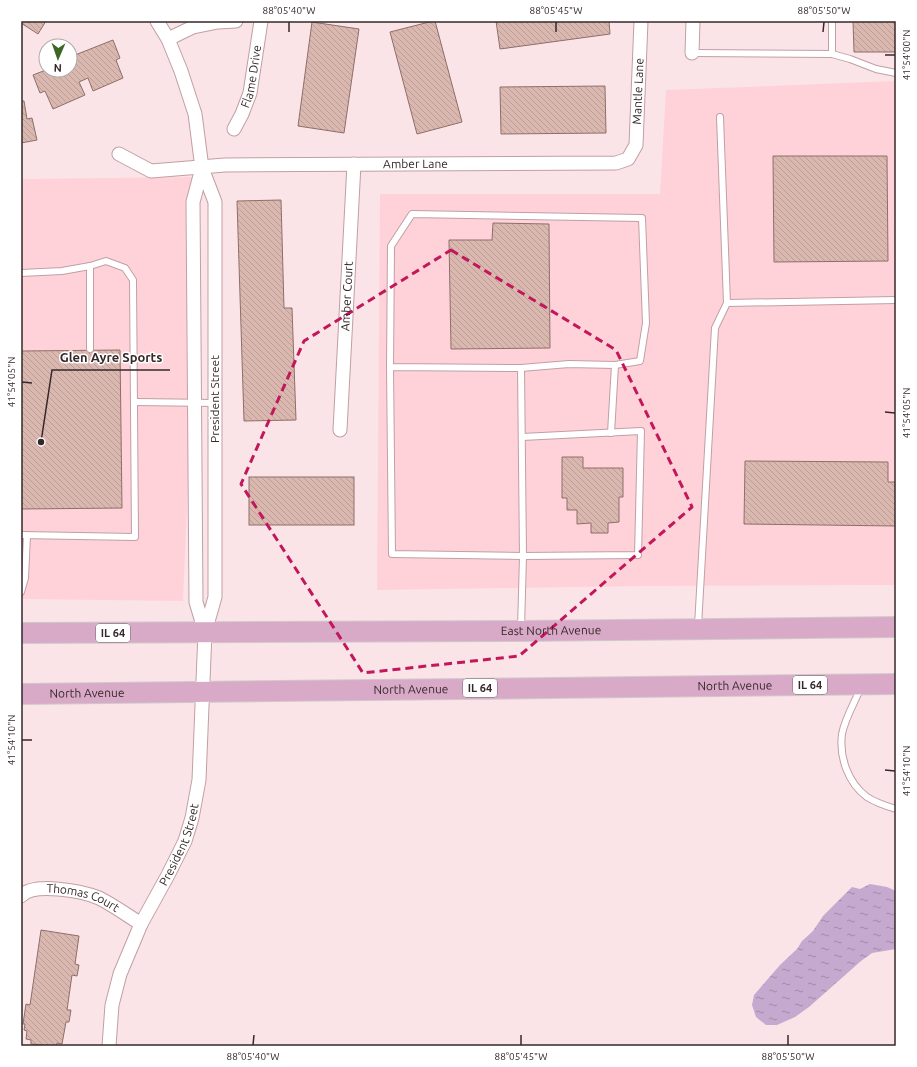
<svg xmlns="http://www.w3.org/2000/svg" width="917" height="1067" font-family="Ubuntu,sans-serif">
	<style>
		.built { fill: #ffd2d9 }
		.water { fill: url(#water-ripples) }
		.building { fill: url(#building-back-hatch); stroke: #8e6f68 }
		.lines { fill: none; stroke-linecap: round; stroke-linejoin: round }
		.service-casing { stroke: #c19fa4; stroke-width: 8 }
		.minor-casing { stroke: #c19fa4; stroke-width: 15 }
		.primary-casing { stroke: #cfcbcc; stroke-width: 22 }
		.service { stroke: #fff; stroke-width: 6 }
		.minor { stroke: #fff; stroke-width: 13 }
		.primary { stroke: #d9aac7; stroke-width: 20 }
		.marked { fill: none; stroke: #c2185b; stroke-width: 3; stroke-dasharray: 8 5; stroke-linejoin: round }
		.ticks { fill: none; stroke: #36282a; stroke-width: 1.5 }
		.labels { text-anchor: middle; stroke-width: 3; stroke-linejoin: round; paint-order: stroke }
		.shield { fill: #fff; stroke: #72686a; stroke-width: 1 }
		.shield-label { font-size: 11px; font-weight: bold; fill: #36282a }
		.street-label { font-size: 12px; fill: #36282a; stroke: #fff }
		.leader { fill: none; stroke: #36282a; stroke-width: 1.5 }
		.callout-dot { fill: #36282a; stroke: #fff; stroke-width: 1.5 }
		.callout-label { font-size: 13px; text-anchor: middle; font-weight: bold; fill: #36282a; stroke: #fff; stroke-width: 3; stroke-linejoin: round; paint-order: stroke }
		.neatline { fill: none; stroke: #36282a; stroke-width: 1.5 }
		.ticks-label { font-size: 10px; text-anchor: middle; fill: #36282a }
	</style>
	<defs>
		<pattern id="water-ripples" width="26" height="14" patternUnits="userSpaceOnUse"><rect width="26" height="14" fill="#c5a9cf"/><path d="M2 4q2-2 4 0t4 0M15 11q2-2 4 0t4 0" fill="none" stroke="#a18aa8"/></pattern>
		<pattern id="building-back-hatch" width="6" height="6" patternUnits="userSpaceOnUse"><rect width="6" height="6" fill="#dab8b0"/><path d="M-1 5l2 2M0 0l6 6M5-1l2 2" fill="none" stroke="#bc9e98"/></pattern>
	</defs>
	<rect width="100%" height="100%" fill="#fbe4e8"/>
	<g class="built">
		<path d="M896,81V585L648,586L377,590L380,194H660L666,90Z"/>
		<path d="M194,177L191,412L183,601L21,599V179Z"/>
	</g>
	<path class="water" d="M870,884L887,887L896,891V949L872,953L861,961L809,1007L795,1017L777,1025H766L756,1017L752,1005L754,995L780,965L797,949L802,941L813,931L823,916L852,887L860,889Z"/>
	<g class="building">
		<path d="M21,21H46L38,34L21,23Z"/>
		<path d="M433,21H435L462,122L417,134L390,32Z"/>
		<path d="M496,21H609L610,34L500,49Z"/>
		<path d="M853,21H896V52H854Z"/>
		<path d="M312,22L359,29L344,133L298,126Z"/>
		<path d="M113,40L120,58L116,60L123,78L93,91L88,78L79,82L85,95L53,109L45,91L40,93L33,75L46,70H70V57Z"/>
		<path d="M605,86L606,133L501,134L500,87Z"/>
		<path d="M21,101H24L27,119L32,118L37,140L21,143Z"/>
		<path d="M773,156H887L888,261L774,262Z"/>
		<path d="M281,200L284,308H292L296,420L244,421L237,201Z"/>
		<path d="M493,223L549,224L550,348L451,349L449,240H492Z"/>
		<path d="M120,350L122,508L21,509V351Z"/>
		<path d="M562,457H583V468H623V497H619V522L608,523V533H591V523L577,524V510H567V498H562Z"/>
		<path d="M745,461L888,462V482H896V526L744,524Z"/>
		<rect x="249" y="477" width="105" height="48"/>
		<path d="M41,930L79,936L75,964L79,965L77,976L72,975L67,1010H71L69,1022H66L62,1044L57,1043L56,1046L31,1044V1040L26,1039L27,1031L24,1030L25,1024H23L26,1004L30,1005Z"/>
	</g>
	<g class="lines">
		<defs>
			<g id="service">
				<path d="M692,53L832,54V21"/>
				<path d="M832,54L850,59L876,69L896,73"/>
				<path d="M90,266V349"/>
				<path d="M21,273L62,271L90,266L106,261L125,268L133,280L135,537L21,535"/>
				<path d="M727,303L896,300"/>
				<path d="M390,367L521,368L569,364L615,365L640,361L646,323L642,218L412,214L391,246L390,367L392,554L523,556L638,555L641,431L522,437"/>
				<path d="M521,368L523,556L521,629"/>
				<path d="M135,402L215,403"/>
				<path d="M611,433L615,365"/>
				<path d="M21,592L25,578L27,535"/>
				<path d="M698,626L715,328L727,303L720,117"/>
				<path d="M861,687C855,702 845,718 842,734C839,757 848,783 867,797C876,803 886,806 896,809"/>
			</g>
			<g id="minor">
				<path d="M168,39L193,27L218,22L236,21"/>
				<path d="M692,53L693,21"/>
				<path id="s1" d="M234,129L242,114L250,93L261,21"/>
				<path id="s2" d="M119,154L151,171L225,165L616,163L628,159L636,145L641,21"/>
				<path d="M202,168L193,202L196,602L205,632"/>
				<path id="s3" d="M340,430L354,164"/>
				<path id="s4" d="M21,896C34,882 82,891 99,898C113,905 127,915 141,924"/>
				<path id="s5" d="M109,1046L112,1005L120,974L141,924L168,875L185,841L192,818L199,780L205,632L215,597V202L202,168L195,114L181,71L168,39L157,21"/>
			</g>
			<g id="primary">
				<path id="s6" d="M21,633L521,631L896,627"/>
				<path id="s7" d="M21,694L896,684"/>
			</g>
		</defs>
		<use href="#service" class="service-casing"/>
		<use href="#minor" class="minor-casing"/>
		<use href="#primary" class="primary-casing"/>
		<use href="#service" class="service"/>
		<use href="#minor" class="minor"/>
		<use href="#primary" class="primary"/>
	</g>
	<path class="marked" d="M451,250L616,350L692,507L519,656L363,673L241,484L304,341Z"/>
	<path class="ticks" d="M289,32V22M556,32V22M823,32L824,22M885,55H895M22,382L32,383M885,412L895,413M22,740H32M885,770L895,771M253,1045L254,1035M521,1045V1035M788,1045V1035"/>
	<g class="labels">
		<g class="shield">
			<rect x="96" y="624" width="34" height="18" rx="3"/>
			<rect x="793" y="676" width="34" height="18" rx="3"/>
			<rect x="463" y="679" width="34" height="18" rx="3"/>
		</g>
		<g class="shield-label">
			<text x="113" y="637">IL 64</text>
			<text x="810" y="689">IL 64</text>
			<text x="480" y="692">IL 64</text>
		</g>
		<g class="street-label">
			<text dy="4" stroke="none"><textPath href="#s1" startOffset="56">Flame Drive</textPath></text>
			<text dy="4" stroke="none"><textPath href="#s2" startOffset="584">Mantle Lane</textPath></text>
			<text dy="4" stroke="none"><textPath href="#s2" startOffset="301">Amber Lane</textPath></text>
			<text dy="4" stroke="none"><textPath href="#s3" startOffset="134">Amber Court</textPath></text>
			<text transform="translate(215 399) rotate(-90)" y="4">President Street</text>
			<text dy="4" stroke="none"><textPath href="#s6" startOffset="530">East North Avenue</textPath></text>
			<text dy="4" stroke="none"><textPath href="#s7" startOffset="714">North Avenue</textPath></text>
			<text dy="4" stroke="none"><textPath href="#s7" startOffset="390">North Avenue</textPath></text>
			<text dy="4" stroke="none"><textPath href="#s7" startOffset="66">North Avenue</textPath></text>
			<text dy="4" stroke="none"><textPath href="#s5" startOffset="216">President Street</textPath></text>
			<text dy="4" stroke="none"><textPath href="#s4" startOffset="65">Thomas Court</textPath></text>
		</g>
	</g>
	<path class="leader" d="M41 442L52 370H170"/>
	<circle class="callout-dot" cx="41" cy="442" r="4"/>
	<g class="callout-label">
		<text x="111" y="362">Glen Ayre Sports</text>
	</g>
	<rect width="917" height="1067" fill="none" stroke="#ffffff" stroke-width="44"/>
	<g transform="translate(58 58) rotate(182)"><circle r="19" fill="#ffffff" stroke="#afa9aa"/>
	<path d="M0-3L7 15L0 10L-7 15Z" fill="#3e6723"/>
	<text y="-6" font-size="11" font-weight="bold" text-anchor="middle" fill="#36282a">N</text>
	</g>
	<rect x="22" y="22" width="873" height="1023" class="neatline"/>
	<g class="ticks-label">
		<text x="289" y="14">88°05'40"W</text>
		<text x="556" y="14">88°05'45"W</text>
		<text x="824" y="14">88°05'50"W</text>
		<text transform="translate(906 55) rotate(-90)" y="4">41°54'00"N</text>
		<text transform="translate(11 382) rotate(-90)" y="4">41°54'05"N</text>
		<text transform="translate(906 413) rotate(-90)" y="4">41°54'05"N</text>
		<text transform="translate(11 740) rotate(-90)" y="4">41°54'10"N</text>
		<text transform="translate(906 771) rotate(-90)" y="4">41°54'10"N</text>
		<text x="253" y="1060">88°05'40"W</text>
		<text x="521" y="1060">88°05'45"W</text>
		<text x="788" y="1060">88°05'50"W</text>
	</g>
</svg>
